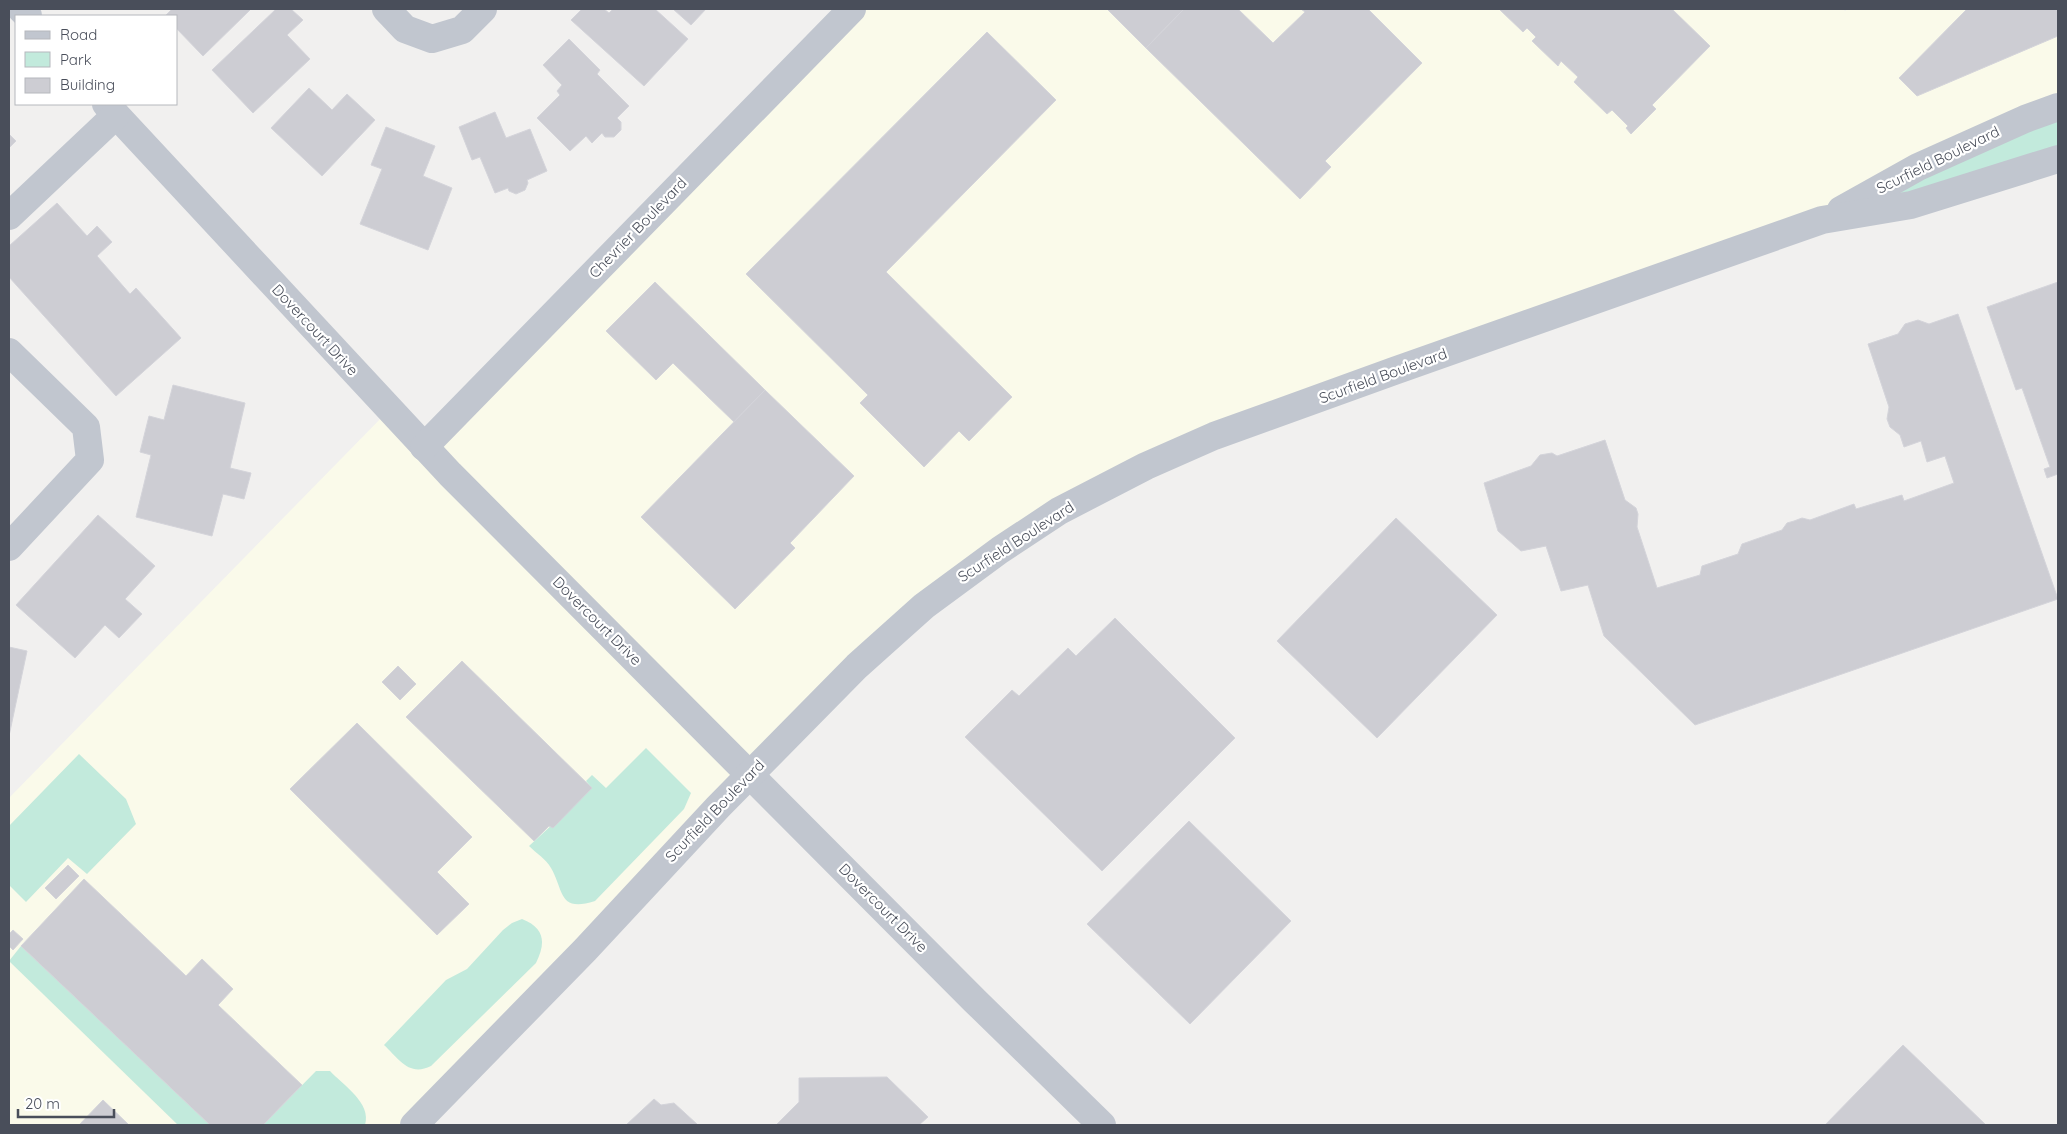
<svg xmlns="http://www.w3.org/2000/svg" width="2067" height="1134" font-family="Quicksand,sans-serif">
	<style>
		.commercial { fill: #fafaea }
		.green { fill: #c2eadc }
		.building { fill: #cdcdd3; stroke: #d4d4da }
		.lines { fill: none; stroke-linecap: round; stroke-linejoin: round }
		.minor { stroke: #c1c6cf; stroke-width: 28 }
		.labels { text-anchor: middle; stroke-width: 4.5; stroke-linejoin: round; paint-order: stroke }
		.street-label { font-size: 15px; fill: #494e5a; stroke: #fff }
	</style>
	<rect width="100%" height="100%" fill="#f1f0ef"/>
	<path class="commercial" d="M852,9H1843L1845,11L1847,9H2058V107L1822,220L1214,436L924,606L414,1125H9V798L389,410L424,446Z"/>
	<g class="green">
		<path d="M2058,107V159L1822,220Z"/>
		<path d="M646,748L691,793L684,809L595,901C558,913 564,890 551,868C546,859 536,853 529,846L592,788L586,781L592,775L606,788Z"/>
		<path d="M79,754L126,799L136,824L87,874L68,858L26,902L9,885V826Z"/>
		<path d="M522,919C545,928 546,943 536,963L431,1066C409,1077 399,1059 384,1045L446,980L467,969L503,930L512,923Z"/>
		<path d="M21,946L210,1125H178L9,961Z"/>
		<path d="M316,1071H330C343,1085 372,1103 365,1125H263Z"/>
	</g>
	<g class="building">
		<path d="M172,9H251L203,56L176,28V16H165Z"/>
		<path d="M276,9H291L303,20L287,35L310,59L253,113L212,70Z"/>
		<path d="M582,9H604L609,13L613,9H655L688,39L644,86L571,20Z"/>
		<path d="M673,9H706L691,25Z"/>
		<path d="M1107,9H1184L1146,48Z"/>
		<path d="M1184,9H1238L1273,43L1305,12L1301,9H1368L1422,63L1325,161L1331,167L1300,199L1146,48Z"/>
		<path d="M1499,9H1672L1710,46L1652,105L1656,109L1631,134L1626,128L1628,126L1612,110L1607,114L1574,82L1578,77L1561,61L1558,66L1532,41L1536,37L1527,28L1523,32Z"/>
		<path d="M1967,9H2058V36L1917,96L1899,78Z"/>
		<path d="M987,32L1056,100L886,272L1012,397L969,441L959,431L924,467L860,403L868,395L746,274Z"/>
		<path d="M569,39L600,70L597,74L629,106L617,118L621,122V130L614,137H605L602,133L592,143L586,136L570,151L537,118L560,95L557,91L562,85L543,65Z"/>
		<path d="M309,88L332,110L347,94L375,120L322,176L271,128Z"/>
		<path d="M495,112L506,138L530,129L547,171L527,180L528,183L525,190L516,194L509,191L508,188L495,193L480,157L472,160L459,127Z"/>
		<path d="M386,127L435,146L423,176L452,188L428,250L360,224L382,169L371,165Z"/>
		<path d="M9,134L16,141L9,148Z"/>
		<path d="M57,203L87,236L97,226L112,242L97,256L130,294L136,288L181,338L116,396L9,277V246Z"/>
		<path d="M655,282L765,390L734,422L673,363L656,380L606,331Z"/>
		<path d="M2058,282V474L2047,478L2044,469L2050,467L2022,388L2016,390L1987,307Z"/>
		<path d="M1958,314L2058,599L1695,725L1604,636L1588,585L1561,591L1546,546L1521,551L1498,531L1484,483L1531,466L1540,455L1552,453L1557,456L1605,440L1625,500L1636,508L1638,514L1637,527L1657,588L1700,575L1702,566L1738,554L1742,544L1782,530L1787,523L1794,521L1802,518L1810,520L1854,504L1856,509L1902,495L1904,501L1954,483L1945,456L1927,462L1921,441L1904,447L1900,435L1890,427L1887,419L1889,407L1868,344L1898,334L1905,324L1918,320L1929,324Z"/>
		<path d="M173,385L245,403L230,468L251,473L244,499L223,494L212,536L136,517L151,455L140,452L149,416L164,420Z"/>
		<path d="M765,390L854,476L790,543L795,548L735,609L641,517Z"/>
		<path d="M98,515L155,566L125,599L142,614L119,638L105,625L75,658L16,605Z"/>
		<path d="M1396,518L1497,615L1377,738L1277,641Z"/>
		<path d="M1115,618L1235,738L1102,871L965,737L1012,690L1019,696L1068,648L1076,656Z"/>
		<path d="M9,647L27,651L9,736Z"/>
		<path d="M462,661L592,788L553,828L549,826L534,841L406,717Z"/>
		<path d="M398,666L416,684L400,700L382,682Z"/>
		<path d="M357,723L472,837L437,872L469,904L437,935L290,789Z"/>
		<path d="M1189,821L1291,921L1190,1024L1087,924Z"/>
		<path d="M68,865L79,876L56,899L45,888Z"/>
		<path d="M84,879L186,976L202,959L233,989L218,1005L302,1085L263,1125H210L21,946Z"/>
		<path d="M13,930L23,939L13,950L9,946V934Z"/>
		<path d="M1903,1045L1986,1125H1825Z"/>
		<path d="M887,1077L928,1117L919,1125H776L799,1102V1078Z"/>
		<path d="M654,1099L661,1105L674,1103L698,1125H626Z"/>
		<path d="M103,1100L129,1125H79Z"/>
	</g>
	<g class="lines">
		<g class="minor">
			<path d="M21,9L28,16"/>
			<path d="M386,9L405,29L432,39L462,30L483,9"/>
			<path d="M106,104L450,474L975,1001L1102,1125"/>
			<path d="M1841,210L1918,167L2025,119L2058,107"/>
			<path d="M9,216L116,115"/>
			<path d="M9,352L86,427L90,460L9,547"/>
			<path d="M424,447L852,9"/>
			<path d="M414,1125L585,950L718,807L857,666L924,606L1000,550L1059,511L1146,466L1214,436L1394,371L1822,220L1911,205L2058,159"/>
		</g>
	</g>
	<g class="labels">
		<g class="street-label">
			<text transform="translate(1938 160) rotate(-26)" y="5">Scurfield Boulevard</text>
			<text transform="translate(638 228) rotate(-46)" y="5">Chevrier Boulevard</text>
			<text transform="translate(315 330) rotate(47)" y="5">Dovercourt Drive</text>
			<text transform="translate(1383 376) rotate(-20)" y="5">Scurfield Boulevard</text>
			<text transform="translate(1016 542) rotate(-33)" y="5">Scurfield Boulevard</text>
			<text transform="translate(597 621) rotate(45)" y="5">Dovercourt Drive</text>
			<text transform="translate(715 811) rotate(-46)" y="5">Scurfield Boulevard</text>
			<text transform="translate(883 908) rotate(45)" y="5">Dovercourt Drive</text>
		</g>
	</g>
	<rect width="2067" height="1134" fill="none" stroke="#494e5a" stroke-width="20"/>
	<rect x="15" y="15" width="162" height="90" fill="#ffffff" stroke="#b6b8bd"/>
	<rect x="25" y="31" width="25" height="8" fill="#c1c6cf" stroke="#b6b8bd"/>
	<text x="60" y="40" font-size="15" fill="#494e5a">Road</text>
	<rect x="25" y="52" width="25" height="15" fill="#c2eadc" stroke="#b6b8bd"/>
	<text x="60" y="65" font-size="15" fill="#494e5a">Park</text>
	<rect x="25" y="78" width="25" height="15" fill="#cdcdd3" stroke="#b6b8bd"/>
	<text x="60" y="90" font-size="15" fill="#494e5a">Building</text>
	<path d="M18 1109v8h96v-8" fill="none" stroke="#494e5a" stroke-width="2.5"/>
	<text x="25" y="1109" font-size="15" fill="#494e5a" stroke="#ffffff" stroke-width="4" paint-order="stroke">20 m</text>
</svg>
